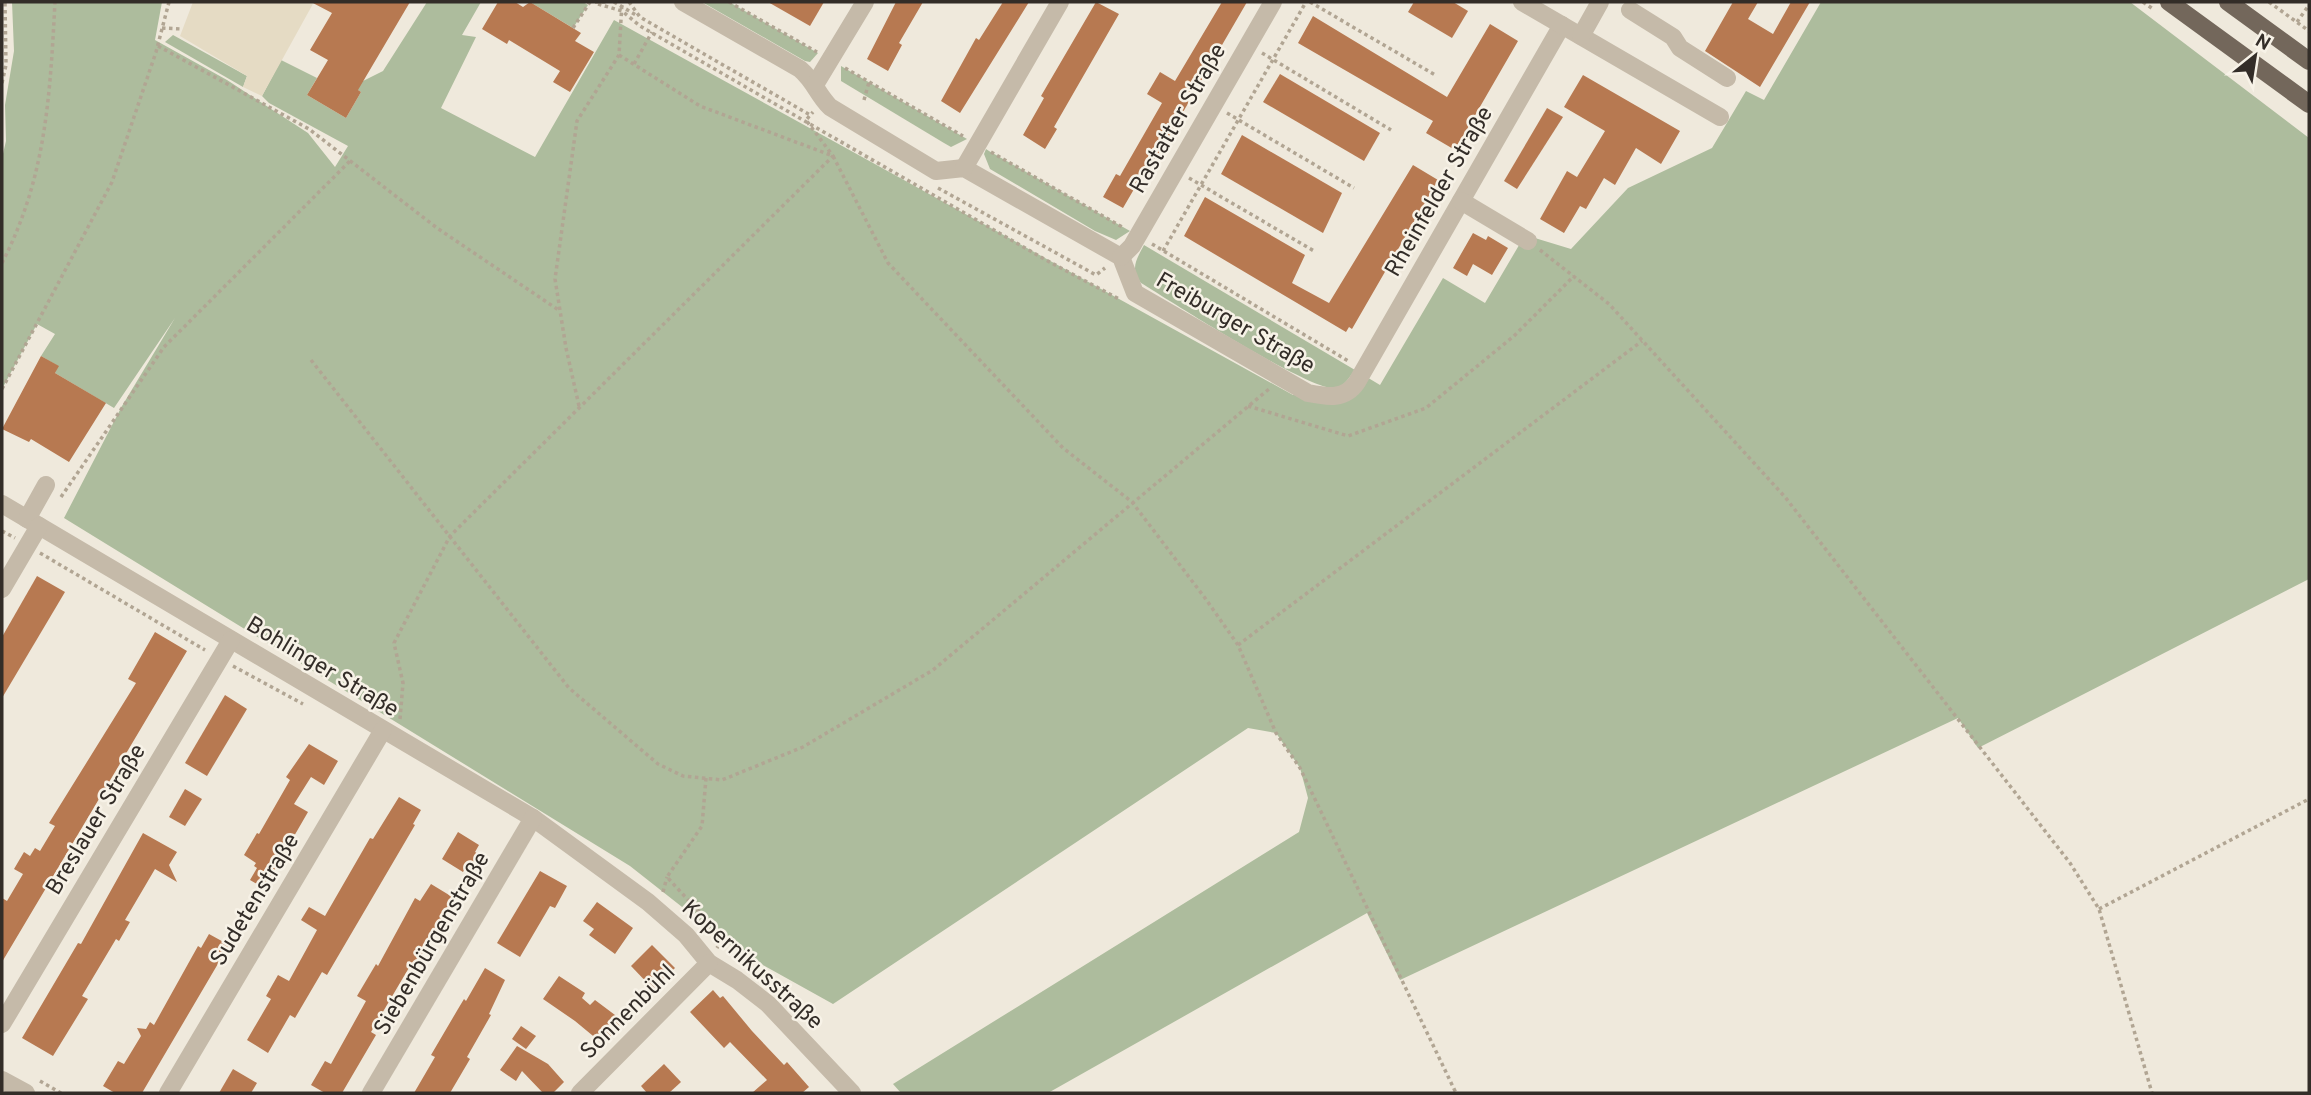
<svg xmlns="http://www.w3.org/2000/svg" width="2311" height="1095" font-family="Overpass,sans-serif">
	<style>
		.green { fill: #adbc9d }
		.plaza { fill: #e5dbc4 }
		.building { fill: #b77951 }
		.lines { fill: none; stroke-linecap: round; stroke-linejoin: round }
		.path { stroke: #b1a593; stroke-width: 3.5; stroke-dasharray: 3.5 3.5; stroke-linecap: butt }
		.minor { stroke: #c5baa9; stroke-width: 18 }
		.major { stroke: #73675b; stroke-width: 18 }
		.labels { text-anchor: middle; stroke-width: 5; stroke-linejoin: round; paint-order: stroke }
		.street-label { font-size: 23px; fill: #332d28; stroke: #f7f2e7 }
	</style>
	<rect width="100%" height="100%" fill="#efe9dc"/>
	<g class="green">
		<path d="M12,2H162L155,40L227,80L308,133L335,167L348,146L269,103L262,96L281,60L317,78L307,95L346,118L361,92L342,80L347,71L363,81L383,71L427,2H481L462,35L476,37L441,108L535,157L614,20L1293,395L1308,393L1332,398L1365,376L1380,385L1443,278L1485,303L1525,235L1571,249L1628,188L1712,148L1746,91L1764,100L1821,2H2130L2309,138V579L1978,748L1958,718L1400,980L1367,913L1048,1093H901L893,1084L1299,832L1308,798L1300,768L1276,733L1248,728L833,1004L738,951L630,866L64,518L122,406L175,318L114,408L55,373L58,366L41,356L55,334L37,324L2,389V158L6,141L5,105L14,51Z"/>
		<path d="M530,2H583L588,5L573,28Z"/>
		<path d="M702,2H729L818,53L810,62L805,61Z"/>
		<path d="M173,35L247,76L243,87L165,42Z"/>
		<path d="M841,66L967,139L951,147L944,143L841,81Z"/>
		<path d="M986,149L989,151L1130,231L1116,240L1095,231L990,169L984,154Z"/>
		<path d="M1144,245L1355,370C1350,376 1345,386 1336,388C1314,394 1169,300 1141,283C1130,269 1136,260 1144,245Z"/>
	</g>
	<path class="plaza" d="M193,2H314L262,96L243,87L247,76L180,36Z"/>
	<g class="building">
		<path d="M311,2H410L358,90L361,92L346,118L307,95L328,60L310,50L332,13Z"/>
		<path d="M498,2H515L523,7L530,2L581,33L575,41L594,52L570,92L553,82L560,71L509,40L507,44L482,29Z"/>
		<path d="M768,2H824L810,26Z"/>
		<path d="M896,2H923L899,43L902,45L888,71L867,59Z"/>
		<path d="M1003,2H1029L960,113L941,101L976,38L979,40Z"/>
		<path d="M1096,2L1119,14L1054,127L1057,129L1045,149L1023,135L1044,98L1041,96Z"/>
		<path d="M1222,2H1247L1147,174L1144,172L1123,208L1103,197L1116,174L1120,176L1162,103L1147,94L1160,72L1175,81Z"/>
		<path d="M1414,2H1453L1468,11L1452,38L1408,12Z"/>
		<path d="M1733,2H1758L1748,19L1773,34L1791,2H1810L1760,87L1705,51Z"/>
		<path d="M1313,16L1447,97L1490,24L1518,41L1455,150L1426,133L1433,121L1298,43Z"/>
		<path d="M1280,74L1380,133L1364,161L1263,102Z"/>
		<path d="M1583,75L1680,131L1661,164L1636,148L1615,185L1604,178L1586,209L1580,206L1564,233L1540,219L1567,171L1577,177L1605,131L1564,107Z"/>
		<path d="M1547,108L1563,117L1517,189L1504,181Z"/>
		<path d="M1242,135L1342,193L1323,233L1221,174Z"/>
		<path d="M1413,165L1438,180L1352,329L1349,327L1346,332L1184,236L1205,197L1305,255L1292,283L1329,303Z"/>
		<path d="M1473,233L1486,240L1488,236L1508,248L1492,275L1473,264L1467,276L1453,268Z"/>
		<path d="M41,356L59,366L55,373L106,403L69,462L31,439L29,442L2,429Z"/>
		<path d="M37,576L65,592L2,698V637Z"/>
		<path d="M155,632L187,651L2,962V898L7,901L23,874L14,869L24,852L30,856L35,848L40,851L55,826L49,823L136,683L128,679Z"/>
		<path d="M225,695L247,709L207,776L185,763Z"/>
		<path d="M309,744L338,761L324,785L311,777L294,804L308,812L264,888L250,880L257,868L254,866L256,863L244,855L257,833L259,834L290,780L286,777Z"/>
		<path d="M185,789L202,799L185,826L169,817Z"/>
		<path d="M399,797L421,810L413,824L415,825L327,975L322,972L295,1018L290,1015L268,1053L247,1040L271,999L266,996L278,975L289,981L317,930L301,920L309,907L325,916L370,838L373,839Z"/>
		<path d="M458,832L479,845L475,852L480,855L473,868L467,865L463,872L442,859Z"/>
		<path d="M143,833L177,852L169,865L177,882L155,869L125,920L130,922L119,941L116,939L82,996L88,999L53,1056L22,1038L78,943L81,944Z"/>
		<path d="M540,871L567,886L555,908L550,906L520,957L497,943Z"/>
		<path d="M431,884L454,898L421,949L424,951L413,969L410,966L371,1032L376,1035L342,1093H325L311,1085L325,1061L331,1064L366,1001L357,996L376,964L378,966L415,898L420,901Z"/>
		<path d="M597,902L633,928L615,954L589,935L594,929L583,921Z"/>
		<path d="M209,934L229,945L142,1093H115L103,1086L118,1061L124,1064L141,1036L137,1028L146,1029L150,1022L154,1025L198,946L201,948Z"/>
		<path d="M652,945L675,968L653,989L631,966Z"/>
		<path d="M485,968L505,980L489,1014L491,1015L467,1057L470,1059L450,1093H414L435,1057L431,1055L458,1009L464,999L466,1001Z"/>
		<path d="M559,976L585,993L582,998L590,1005L595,1000L623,1021L604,1045L575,1021L543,999Z"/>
		<path d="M713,990L720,998L723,996L752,1031L784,1065L787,1062L809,1087L802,1093H752L767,1080L730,1042L724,1048L690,1012Z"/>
		<path d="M521,1026L536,1036L526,1049L512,1039Z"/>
		<path d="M517,1046L548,1064L564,1082L553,1093H543L522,1071L516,1081L500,1070Z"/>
		<path d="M664,1064L681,1082L669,1093H647L641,1086Z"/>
		<path d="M233,1069L257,1083L251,1093H219Z"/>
	</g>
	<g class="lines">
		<g class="path">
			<path d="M595,2H606"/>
			<path d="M614,2L636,15"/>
			<path d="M629,2L640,17L810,115"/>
			<path d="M729,2L817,52"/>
			<path d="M1310,2L1437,76"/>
			<path d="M2143,2L2153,9"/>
			<path d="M2269,2L2309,31"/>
			<path d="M598,4L622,11L640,26L1046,260L1119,299"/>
			<path d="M2297,22L2309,5"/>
			<path d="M162,28L182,29"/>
			<path d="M573,28L590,2"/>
			<path d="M158,46L309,129L437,228L560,311"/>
			<path d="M1262,53L1391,130"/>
			<path d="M619,55L700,106L833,156L888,263L1063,448L1132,502L1205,598L1238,645L1276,733L1300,768L1456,1093"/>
			<path d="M634,64L652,32"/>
			<path d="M845,68L963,136"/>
			<path d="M2,83L6,65L5,2"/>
			<path d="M864,100L869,82"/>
			<path d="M1227,113L1354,188"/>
			<path d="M991,152L1124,228"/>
			<path d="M1189,178L1314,251"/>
			<path d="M938,188L1096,275L1105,268"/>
			<path d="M1152,244L1350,362"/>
			<path d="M1540,250L1609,304L1785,497L2070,863L2099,909L2152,1093"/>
			<path d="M1163,251L1306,2"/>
			<path d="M2,263C46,178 50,96 55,2"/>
			<path d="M311,360L569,688L658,764L683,776L722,780L803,747L933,670L1269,389"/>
			<path d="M2,389L112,182L156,52L169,2"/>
			<path d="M579,406L566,348L555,279L577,121L619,55L622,2"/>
			<path d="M1248,406L1348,436L1426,408L1514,336L1574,276"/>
			<path d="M61,497L164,347L350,161"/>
			<path d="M2,531L15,538"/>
			<path d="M40,553L205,650"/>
			<path d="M1238,645L1642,341"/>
			<path d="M233,666L303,704"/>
			<path d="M400,719L403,683L394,643L450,536L833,156L806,120L813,112"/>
			<path d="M706,778L702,826L667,877L723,938L717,948"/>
			<path d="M663,892L667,877"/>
			<path d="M2099,909L2309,799"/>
			<path d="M40,1081L61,1093"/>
		</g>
		<g class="minor">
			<path d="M683,2L800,69C815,82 817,94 830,107L936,171L964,168L1121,257L1135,293L1308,393C1328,397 1345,400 1357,382L1562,25"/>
			<path d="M1522,2L1720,117"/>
			<path d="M1630,10L1673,37L1680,48L1727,78"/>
			<path d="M1581,36L1600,2"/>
			<path d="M816,83L865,2"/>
			<path d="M964,168L1060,2"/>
			<path d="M1461,201L1528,241"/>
			<path d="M1121,257L1132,246L1273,2"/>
			<path d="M2,504L533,818L648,902L686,935L709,963L737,980L768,1004L852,1093"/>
			<path d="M27,519L46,485"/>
			<path d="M2,589L39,526"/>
			<path d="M2,1024L231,640"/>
			<path d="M2,1080L26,1093"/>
			<path d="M168,1093L383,730"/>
			<path d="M371,1093L533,818"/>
			<path d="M580,1093L709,963"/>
		</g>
		<g class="major">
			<path d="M2169,2L2309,104"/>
			<path d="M2228,2L2309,61"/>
		</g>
	</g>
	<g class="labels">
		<g class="street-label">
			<text transform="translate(1177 118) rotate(-60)" y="8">Rastatter Straße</text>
			<text transform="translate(1438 191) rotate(-60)" y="8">Rheinfelder Straße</text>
			<text transform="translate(1236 322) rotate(30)" y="8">Freiburger Straße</text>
			<text transform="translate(323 666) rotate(31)" y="8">Bohlinger Straße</text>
			<text transform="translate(95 819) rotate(-59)" y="8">Breslauer Straße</text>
			<text transform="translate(254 899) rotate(-59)" y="8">Sudetenstraße</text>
			<text transform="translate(431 943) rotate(-60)" y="8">Siebenbürgenstraße</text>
			<text transform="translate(753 964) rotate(42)" y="8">Kopernikusstraße</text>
			<text transform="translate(627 1011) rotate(-45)" y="8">Sonnenbühl</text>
		</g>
	</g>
	<rect width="2311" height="1095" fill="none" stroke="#332d28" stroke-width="7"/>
	<g transform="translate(2255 56) rotate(30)" stroke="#f7f2e7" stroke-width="5" paint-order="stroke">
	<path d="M0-5L12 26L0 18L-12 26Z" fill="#332d28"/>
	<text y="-10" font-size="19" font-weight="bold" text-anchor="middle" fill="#332d28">N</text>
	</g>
</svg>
